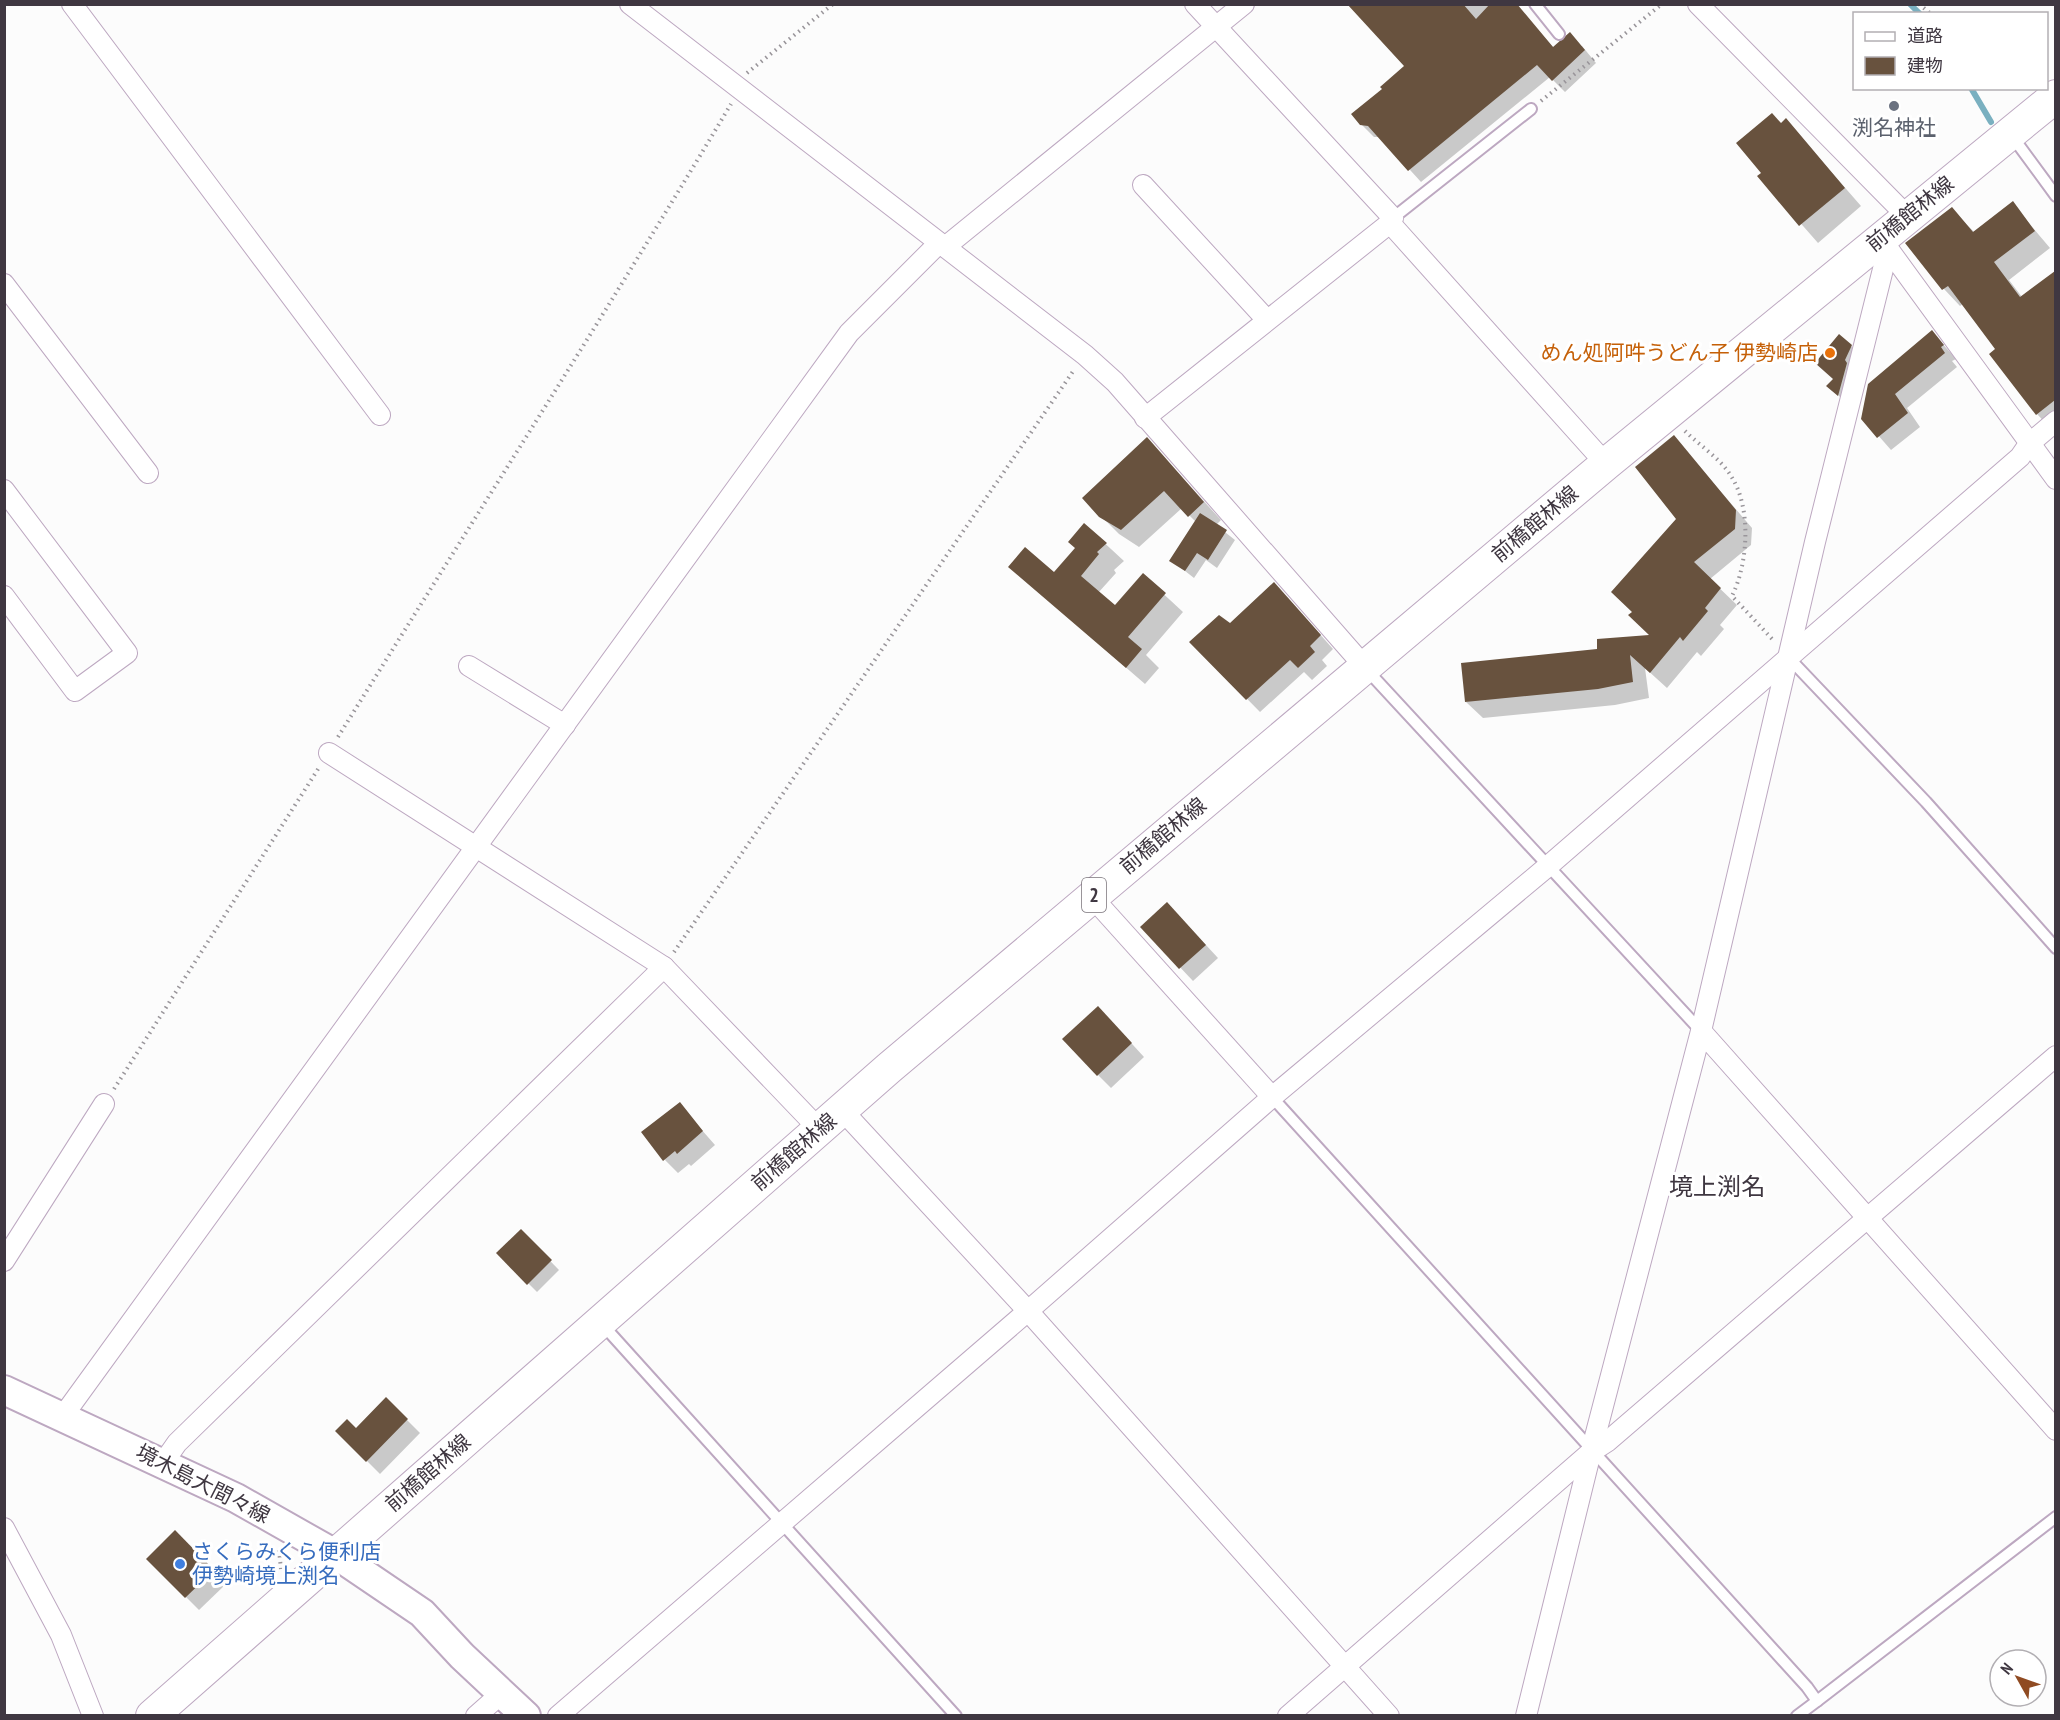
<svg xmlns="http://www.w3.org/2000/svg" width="2060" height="1720" font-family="'PT Sans Narrow','Noto Sans JP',sans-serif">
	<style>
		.shadow { fill: #0003 }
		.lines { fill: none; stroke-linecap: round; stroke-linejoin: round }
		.stream { stroke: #7ab0c0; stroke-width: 6 }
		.building { fill: #68523e }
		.lane-casing { stroke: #bda8c1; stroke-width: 14 }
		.street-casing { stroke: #bda8c1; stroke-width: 22 }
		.secondary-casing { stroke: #bda8c1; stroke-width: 32 }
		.primary-casing { stroke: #bda8c1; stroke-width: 34 }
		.path { stroke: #99959a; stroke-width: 4; stroke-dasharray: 1.5 4.5; stroke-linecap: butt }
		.lane { stroke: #fff; stroke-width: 10 }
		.street { stroke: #fff; stroke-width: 20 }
		.secondary { stroke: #fff; stroke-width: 28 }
		.primary { stroke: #fff; stroke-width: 32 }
		.worship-dot { fill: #6b7280; stroke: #fff; stroke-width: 2 }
		.food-dot { fill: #e8710a; stroke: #fff; stroke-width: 2 }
		.shop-dot { fill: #3f7fe0; stroke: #fff; stroke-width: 2 }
		.labels { text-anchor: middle; stroke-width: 6; stroke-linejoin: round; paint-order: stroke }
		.shield { fill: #fff; stroke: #79737a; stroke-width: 1.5 }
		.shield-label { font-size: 20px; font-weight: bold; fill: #3f3741 }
		.worship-label { font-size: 21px; fill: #5b616d; stroke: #fff }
		.street-label { font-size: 21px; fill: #3f3741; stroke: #fff }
		.food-label { font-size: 21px; fill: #c56008; stroke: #fff; text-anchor: end }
		.shop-label { font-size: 21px; fill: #366cbe; stroke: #fff; text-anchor: start }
		.quarter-label { font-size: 24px; fill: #3f3741; stroke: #fff }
	</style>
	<rect width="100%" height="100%" fill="#fcfcfc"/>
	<g class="shadow">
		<path d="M1349,4H1515L1554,48L1582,46L1596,63L1565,92L1550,77L1421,182L1380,137H1374L1361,124L1384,89L1407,66Z"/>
		<path d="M1786,120L1861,206L1818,243L1759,176L1763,173Z"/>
		<path d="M2012,203L2050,248L2009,280L2022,297L2056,273V429L2053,431L2037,414L1991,354L1997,349L1963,304L1960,306L1944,289L1907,243L1952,209L1974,232Z"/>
		<path d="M1932,332L1956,359L1952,361L1957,367L1907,408L1920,427L1891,450L1863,418Z"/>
		<path d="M1851,346L1859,355L1846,403L1837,394L1834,380Z"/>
		<path d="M1674,437L1752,528L1751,545L1710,579L1737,605L1720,625L1724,629L1701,656L1697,652L1667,688L1645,668L1649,698L1615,705L1483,718L1466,702L1599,651L1652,636L1678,519Z"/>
		<path d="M1147,439L1221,520L1216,525L1235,540L1217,568L1206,560L1194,578L1171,560L1196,522L1182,508L1139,547L1119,534L1100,515Z"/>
		<path d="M1085,525L1124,561L1114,570L1116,573L1098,593L1115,607L1143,575L1183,612L1146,655L1159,668L1145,684L1010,567L1054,574L1076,548Z"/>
		<path d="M1287,597L1333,649L1322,660L1327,666L1312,680L1304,672L1260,712L1191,642Z"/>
		<path d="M1180,917L1218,958L1193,981L1142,927Z"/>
		<path d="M1111,1021L1144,1057L1111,1088L1098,1075Z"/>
		<path d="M679,1104L715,1145L691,1166L689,1164L678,1173L665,1160Z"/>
		<path d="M521,1231L559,1270L537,1292L498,1253Z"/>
		<path d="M386,1399L420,1433L380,1474L337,1431H356Z"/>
		<path d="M175,1532L226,1584L199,1610L148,1559Z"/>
	</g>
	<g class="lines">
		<g class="stream">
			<path d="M1910,4L1920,14"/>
			<path d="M1971,88L1991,122"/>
		</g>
	</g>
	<g class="building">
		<path d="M1347,4H1463L1476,19L1490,4H1517L1553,47L1570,32L1585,50L1552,81L1537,65L1408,171L1368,126L1360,125L1351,114L1382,89L1380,87L1404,66Z"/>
		<path d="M1772,113L1781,123L1786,118L1845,188L1799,226L1757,176L1761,173L1736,143Z"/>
		<path d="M2013,201L2035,231L1994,262L2020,297L2055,271V400L2036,415L1989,354L1995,349L1948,286L1942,290L1905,243L1952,207L1973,232Z"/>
		<path d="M1932,330L1944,345L1941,347L1945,353L1895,394L1908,413L1877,438L1861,419L1868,384Z"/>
		<path d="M1839,334L1852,345L1845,360L1847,363L1838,396L1826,386L1833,379L1815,363Z"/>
		<path d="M1674,435L1736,510L1735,529L1694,562L1721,588L1705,608L1708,611L1683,641L1680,637L1650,673L1630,655L1633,682L1598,689L1465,702L1461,663L1597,649V639L1649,635L1628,615L1632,612L1611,592L1676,519L1635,467Z"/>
		<path d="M1147,437L1204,502L1188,517L1164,491L1121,530L1099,517L1082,498Z"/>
		<path d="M1200,513L1227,530L1208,560L1197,553L1185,571L1169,561Z"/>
		<path d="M1084,523L1107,543L1097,552L1099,554L1081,576L1115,605L1143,573L1166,593L1128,637L1142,649L1126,668L1008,567L1025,547L1054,572L1075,548L1068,542Z"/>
		<path d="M1274,582L1321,635L1310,646L1315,652L1298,668L1290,660L1246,700L1189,642L1219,615L1230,623Z"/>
		<path d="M1167,902L1206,945L1179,969L1140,927Z"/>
		<path d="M1098,1006L1132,1043L1097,1076L1062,1039Z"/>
		<path d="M680,1102L703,1131L677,1154L675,1151L663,1161L641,1132Z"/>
		<path d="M521,1229L552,1260L527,1285L496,1253Z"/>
		<path d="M386,1397L408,1419L366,1462L335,1431L347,1419L356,1428Z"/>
		<path d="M175,1530L214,1570L185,1598L146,1559Z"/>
	</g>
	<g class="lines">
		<defs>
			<g id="lane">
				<path d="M1535,4L1559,34"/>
				<path d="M2012,136L2056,196"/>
				<path d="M1393,218L1531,109"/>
				<path d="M1788,657L1926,802L2056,948"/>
				<path d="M1367,670L1701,1031"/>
				<path d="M1272,1097L1807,1687L1817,1701L1797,1716"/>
				<path d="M602,1324L956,1716"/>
				<path d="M1817,1701L2056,1517"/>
			</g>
			<g id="street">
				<path d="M72,4L380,415"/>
				<path d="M630,4L1085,355L1115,382L1364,666"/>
				<path d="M1698,4L1907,216"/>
				<path d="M1143,185L1267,320"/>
				<path d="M1390,223L1606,464"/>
				<path d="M1884,243L2056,479"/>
				<path d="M945,247L1244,4"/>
				<path d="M4,284L148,473"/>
				<path d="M1145,418L1390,223L1393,218L1195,4"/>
				<path d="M4,490L127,653L75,691L4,596"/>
				<path d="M469,666L565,725"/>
				<path d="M329,753L664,967L819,1129"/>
				<path d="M1092,897L1272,1097"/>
				<path d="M1701,1031L2056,1430"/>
				<path d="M842,1110L1028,1311L1389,1716"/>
				<path d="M4,1261L104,1104"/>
				<path d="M63,1416L849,333L939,243"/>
				<path d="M163,1463L177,1443L664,967"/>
				<path d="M4,1528L61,1635L93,1716"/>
				<path d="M476,1716L502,1693"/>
				<path d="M558,1716L1028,1311L1272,1097L1547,867L2020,457L2029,444L2056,421"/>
				<path d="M1288,1716L1591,1452L1608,1441L2056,1056"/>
				<path d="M1526,1716L1591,1452L1701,1031L1815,542L1888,249"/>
			</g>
			<path id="secondary" d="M4,1390L236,1498L335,1554L422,1613L462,1656L526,1716"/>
			<path id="primary" d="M152,1716L889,1068L1606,464L2056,96"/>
		</defs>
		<use href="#lane" class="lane-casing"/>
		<use href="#street" class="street-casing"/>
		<use href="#secondary" class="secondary-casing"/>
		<use href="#primary" class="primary-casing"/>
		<g class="path">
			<path d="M1919,4L1931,14"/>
			<path d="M747,73L833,4"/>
			<path d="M1541,101L1662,4"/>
			<path d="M1685,431C1700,446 1720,458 1731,476C1752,508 1748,564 1732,596L1774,641"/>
			<path d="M338,737C469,526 604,317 731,104"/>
			<path d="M674,952L1074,370"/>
			<path d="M114,1089L320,766"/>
			<path d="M279,1550L281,1569"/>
		</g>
		<use href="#lane" class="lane"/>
		<use href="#street" class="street"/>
		<use href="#secondary" class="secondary"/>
		<use href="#primary" class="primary"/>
	</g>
	<circle class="worship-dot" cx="1894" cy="106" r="6"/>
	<circle class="food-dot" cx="1830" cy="353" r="6"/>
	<circle class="shop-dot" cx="180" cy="1564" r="6"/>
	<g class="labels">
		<rect class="shield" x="1082" y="878" width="24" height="34" rx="4.5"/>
		<g class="shield-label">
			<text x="1094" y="902">2</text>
		</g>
		<g class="worship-label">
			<text x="1894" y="135">渕名神社</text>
		</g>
		<g class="street-label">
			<text transform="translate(1910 214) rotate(-39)" y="7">前橋館林線</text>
			<text transform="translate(1535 524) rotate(-40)" y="7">前橋館林線</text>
			<text transform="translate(1163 836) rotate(-40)" y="7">前橋館林線</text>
			<text transform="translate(794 1152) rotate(-41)" y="7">前橋館林線</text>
			<text transform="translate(428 1473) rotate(-41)" y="7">前橋館林線</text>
			<text transform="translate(203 1484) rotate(27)" y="7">境木島大間々線</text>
		</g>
		<g class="food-label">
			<text x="1818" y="360">めん処阿吽うどん子 伊勢崎店</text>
		</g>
		<g class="shop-label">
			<text x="192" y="1559">さくらみくら便利店<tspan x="192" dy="24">伊勢崎境上渕名</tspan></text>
		</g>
		<g class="quarter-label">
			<text x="1717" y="1195">境上渕名</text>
		</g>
	</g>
	<rect width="2060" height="1720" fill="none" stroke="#3f3741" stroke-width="12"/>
	<rect x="1853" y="12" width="195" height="78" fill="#ffffff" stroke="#b2afb3" stroke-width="1.5"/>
	<rect x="1865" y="32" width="30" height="9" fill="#ffffff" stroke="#b2afb3" stroke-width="1.5"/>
	<text x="1907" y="42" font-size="18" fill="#3f3741">道路</text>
	<rect x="1865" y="57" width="30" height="18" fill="#68523e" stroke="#b2afb3" stroke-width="1.5"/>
	<text x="1907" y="72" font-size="18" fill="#3f3741">建物</text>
	<g transform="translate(2018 1678) rotate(310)"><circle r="28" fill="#ffffff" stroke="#b2afb3" stroke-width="1.5"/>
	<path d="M0-4.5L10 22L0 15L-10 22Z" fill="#904b22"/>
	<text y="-9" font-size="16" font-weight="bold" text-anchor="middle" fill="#3f3741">N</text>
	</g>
</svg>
